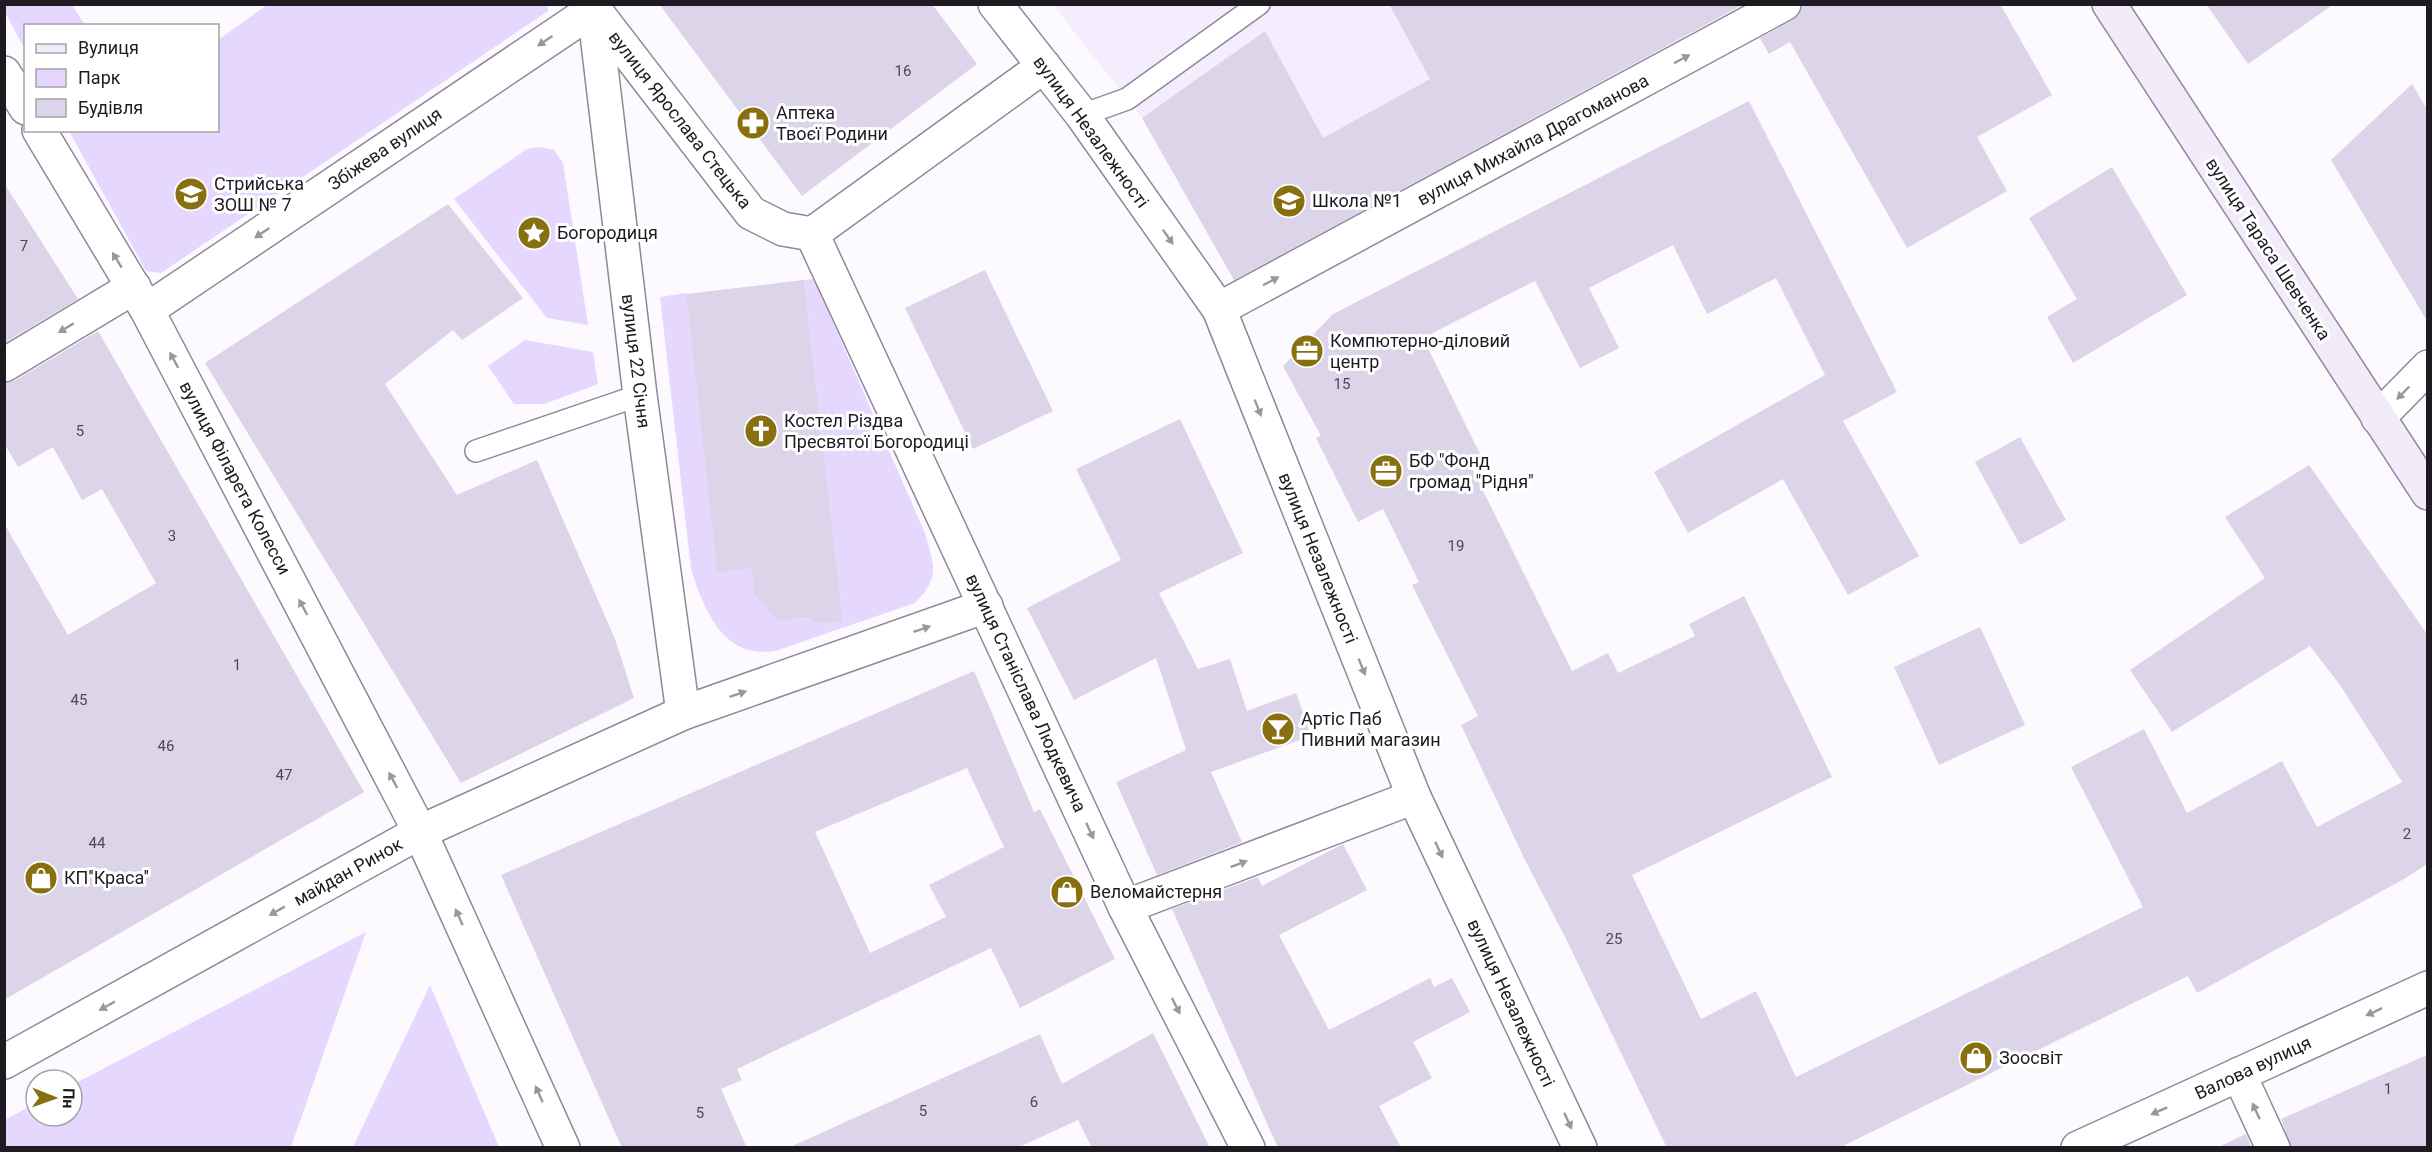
<svg xmlns="http://www.w3.org/2000/svg" width="2432" height="1152" font-family="Roboto,sans-serif">
	<style>
		.built { fill: #f3edfe }
		.green { fill: #e5d7fd }
		.building { fill: #dcd4e9; fill-rule: evenodd }
		.lines { fill: none; stroke-linecap: round; stroke-linejoin: round }
		.lane-casing { stroke: #8f889b; stroke-width: 24 }
		.street-casing { stroke: #8f889b; stroke-width: 36 }
		.secondary-casing { stroke: #8f889b; stroke-width: 36 }
		.lane { stroke: #fff; stroke-width: 21 }
		.street { stroke: #fff; stroke-width: 33 }
		.secondary { stroke: #f2ecfa; stroke-width: 33 }
		.oneway { fill: #99989b }
		.labels { text-anchor: middle; stroke-width: 6; stroke-linejoin: round; paint-order: stroke }
		.number-label { font-size: 15px; fill: #4d4853 }
		.poi-label { font-size: 18px; fill: #1d1a21; stroke: #fff; text-anchor: start }
		.street-label { font-size: 18px; fill: #1d1a21; stroke: #fff }
	</style>
	<rect width="100%" height="100%" fill="#fcfaff"/>
	<path class="built" d="M1053,5H1631L1663,61L1237,285L1142,118Z"/>
	<g class="green">
		<path d="M268,4H547L548,11L161,273L146,271L69,131L218,130V40Z"/>
		<path d="M4,5H72L85,25L26,26L25,50L5,12Z"/>
		<path d="M540,147L554,150L563,163L588,325L547,318L454,199L527,149Z"/>
		<path d="M814,279L925,533C934,567 941,576 915,603L775,651C723,659 704,610 691,569L660,297L686,293L717,571L751,568L754,595L778,621L808,618L818,624L843,621L804,280Z"/>
		<path d="M525,340L593,352L598,384L544,404H514L488,366Z"/>
		<path d="M366,932L291,1147H5V1120L36,1103V1116H72V1085Z"/>
		<path d="M430,985L499,1147H353Z"/>
	</g>
	<g class="building">
		<path d="M659,4H932L977,64L802,196Z"/>
		<path d="M1389,4H1744L1234,280L1142,118L1265,31L1323,138L1430,79Z"/>
		<path d="M1803,4H2000L2052,95L1977,137L2007,191L1907,248L1790,42L1769,54L1760,38L1793,20L1800,13Z"/>
		<path d="M2206,4H2334L2248,64Z"/>
		<path d="M2412,84L2427,109V321L2331,160Z"/>
		<path d="M1749,101L1897,392L1843,421L1919,556L1848,595L1783,479L1688,533L1654,472L1825,375L1776,278L1707,314L1673,245L1589,288L1619,348L1580,368L1535,281L1423,338L1481,456L1469,462L1572,671L1608,653L1618,673L1695,636L1689,624L1744,596L1832,777L1632,875L1701,1019L1756,991L1796,1077L2143,907L2071,767L2144,729L2187,813L2282,761L2317,827L2402,782L2340,685L2310,646L2172,732L2130,670L2265,578L2225,517L2309,465L2427,634V864L2404,879L2197,993L2188,976L1839,1148H1667L1565,937L1525,860L1461,725L1478,716L1412,585L1419,582L1383,509L1358,522L1316,438L1321,436L1283,366L1333,314Z"/>
		<path d="M2112,167L2187,295L2073,363L2047,317L2077,299L2029,218Z"/>
		<path d="M4,183L78,299L4,343Z"/>
		<path d="M448,204L523,298L462,340L453,330L385,384L457,495L537,460L615,639L634,698L461,783L205,363Z"/>
		<path d="M985,270L1053,411L973,449L905,308Z"/>
		<path d="M804,280L843,621L818,624L808,618L778,621L754,595L751,568L717,572L686,294Z"/>
		<path d="M98,331L364,792L4,1000V523L68,635L156,583L102,489L82,500L53,447L18,467L4,443V384L14,381Z"/>
		<path d="M1180,419L1243,553L1159,593L1198,669L1230,659L1247,711L1296,693L1311,736L1211,772L1242,842L1157,875L1116,782L1186,750L1156,658L1074,700L1027,608L1121,560L1076,469Z"/>
		<path d="M2020,437L2066,520L2020,545L1975,462Z"/>
		<path d="M1980,627L2025,725L1939,765L1894,667Z"/>
		<path d="M974,671L1034,812L1040,809L1115,959L1020,1008L991,948L737,1069L742,1080L721,1089L747,1148H622L501,875ZM967,768L1004,847L929,885L946,917L870,953L815,832Z"/>
		<path d="M1343,844L1367,890L1279,935L1329,1030L1430,978L1434,987L1452,978L1470,1012L1413,1042L1432,1078L1379,1106L1401,1148H1278L1172,909L1258,877L1262,886Z"/>
		<path d="M1153,1033L1210,1148H1092L1078,1120L1017,1148H788L1040,1034L1062,1084Z"/>
		<path d="M2427,1055V1148H2291L2281,1119Z"/>
		<path d="M2246,1134L2252,1148H2216Z"/>
	</g>
	<g class="lines">
		<defs>
			<g id="lane">
				<path d="M1082,115L1127,99L1259,4"/>
				<path d="M476,451L640,395"/>
			</g>
			<g id="street">
				<path d="M995,4L1082,115L1219,309L1414,797L1580,1148"/>
				<path d="M594,9L640,395L683,713"/>
				<path d="M594,9L751,213L783,229L812,234"/>
				<path d="M4,73L26,108"/>
				<path d="M39,130L147,310L420,832L563,1148"/>
				<path d="M812,234L1125,907L1248,1148"/>
				<path d="M812,234L1044,66"/>
				<path d="M1219,309L1784,4"/>
				<path d="M147,310L594,9"/>
				<path d="M4,365L134,287"/>
				<path d="M2378,418L2428,367"/>
				<path d="M1125,907L1414,797"/>
				<path d="M4,1062L420,832L683,713L986,606"/>
				<path d="M2239,1074L2273,1148"/>
				<path d="M2078,1148L2428,988"/>
			</g>
			<path id="secondary" d="M2109,4L2428,493"/>
		</defs>
		<use href="#lane" class="lane-casing"/>
		<use href="#street" class="street-casing"/>
		<use href="#secondary" class="secondary-casing"/>
		<use href="#lane" class="lane"/>
		<use href="#street" class="street"/>
		<use href="#secondary" class="secondary"/>
	</g>
	<defs><path id="oneway-solid" d="M-6-.8H1V-3.2L6.5 0L1 3.2V.8H-6Z" transform="scale(1.5)"/></defs>
	<g class="oneway">
		<use href="#oneway-solid" transform="translate(545 41) rotate(146)"/>
		<use href="#oneway-solid" transform="translate(1682 59) rotate(-28)"/>
		<use href="#oneway-solid" transform="translate(262 233) rotate(146)"/>
		<use href="#oneway-solid" transform="translate(1168 237) rotate(55)"/>
		<use href="#oneway-solid" transform="translate(117 260) rotate(-121)"/>
		<use href="#oneway-solid" transform="translate(1271 281) rotate(-28)"/>
		<use href="#oneway-solid" transform="translate(66 328) rotate(149)"/>
		<use href="#oneway-solid" transform="translate(174 360) rotate(-118)"/>
		<use href="#oneway-solid" transform="translate(2403 393) rotate(134)"/>
		<use href="#oneway-solid" transform="translate(1258 408) rotate(68)"/>
		<use href="#oneway-solid" transform="translate(303 607) rotate(-118)"/>
		<use href="#oneway-solid" transform="translate(922 629) rotate(-19)"/>
		<use href="#oneway-solid" transform="translate(1362 667) rotate(68)"/>
		<use href="#oneway-solid" transform="translate(738 694) rotate(-19)"/>
		<use href="#oneway-solid" transform="translate(393 780) rotate(-118)"/>
		<use href="#oneway-solid" transform="translate(1090 831) rotate(65)"/>
		<use href="#oneway-solid" transform="translate(1439 850) rotate(65)"/>
		<use href="#oneway-solid" transform="translate(1239 864) rotate(-21)"/>
		<use href="#oneway-solid" transform="translate(277 911) rotate(151)"/>
		<use href="#oneway-solid" transform="translate(459 917) rotate(-114)"/>
		<use href="#oneway-solid" transform="translate(107 1006) rotate(151)"/>
		<use href="#oneway-solid" transform="translate(1176 1006) rotate(63)"/>
		<use href="#oneway-solid" transform="translate(2374 1012) rotate(155)"/>
		<use href="#oneway-solid" transform="translate(539 1094) rotate(-114)"/>
		<use href="#oneway-solid" transform="translate(2159 1111) rotate(156)"/>
		<use href="#oneway-solid" transform="translate(2256 1111) rotate(-115)"/>
		<use href="#oneway-solid" transform="translate(1568 1121) rotate(65)"/>
	</g>
	<defs>
		<symbol id="pharmacy-disc" viewBox="-11 -11 22 22"><circle r="9.5" fill="#886f0f" stroke="#fff"/><path d="M-2-6h4v4h4v4h-4v4h-4v-4h-4v-4h4Z" fill="#fff"/></symbol>
		<symbol id="school-disc" viewBox="-11 -11 22 22"><circle r="9.5" fill="#886f0f" stroke="#fff"/><path d="M0-5L7-2L0 1L-7-2ZM-4 1L0 2.5L4 1V4Q0 6-4 4Z" fill="#fff"/></symbol>
		<symbol id="sight-disc" viewBox="-11 -11 22 22"><circle r="9.5" fill="#886f0f" stroke="#fff"/><path d="M0-6L1.8-2.2L6-1.7L2.9 1.2L3.7 5.4L0 3.3L-3.7 5.4L-2.9 1.2L-6-1.7L-1.8-2.2Z" fill="#fff"/></symbol>
		<symbol id="office-disc" viewBox="-11 -11 22 22"><circle r="9.5" fill="#886f0f" stroke="#fff"/><path d="M-6-3h4V-5.5h4V-3h4V5H-6ZM-1-4.5V-3h2v-1.5ZM-6 0V1H6V0Z" fill="#fff"/></symbol>
		<symbol id="church-disc" viewBox="-11 -11 22 22"><circle r="9.5" fill="#886f0f" stroke="#fff"/><path d="M-1.2-6h2.4v3.5h3.3v2.4h-3.3V6h-2.4V-.1h-3.3v-2.4h3.3Z" fill="#fff"/></symbol>
		<symbol id="bar-disc" viewBox="-11 -11 22 22"><circle r="9.5" fill="#886f0f" stroke="#fff"/><path d="M-6-5H6L.8 .8V4.5H3.5V6h-7V4.5H-.8V.8Z" fill="#fff"/></symbol>
		<symbol id="shop-disc" viewBox="-11 -11 22 22"><circle r="9.5" fill="#886f0f" stroke="#fff"/><path d="M-5-2.5h2.3a2.7 3.5 0 0 1 5.4 0H5L5.5 6h-11ZM-1.5-2.5h3a1.5 2.3 0 0 0-3 0Z" fill="#fff"/></symbol>
	</defs>
	<g fill-rule="evenodd">
		<use href="#pharmacy-disc" x="734" y="104" width="38" height="38"/>
		<use href="#school-disc" x="172" y="175" width="38" height="38"/>
		<use href="#school-disc" x="1270" y="182" width="38" height="38"/>
		<use href="#sight-disc" x="515" y="214" width="38" height="38"/>
		<use href="#office-disc" x="1288" y="332" width="38" height="38"/>
		<use href="#church-disc" x="742" y="412" width="38" height="38"/>
		<use href="#office-disc" x="1367" y="452" width="38" height="38"/>
		<use href="#bar-disc" x="1259" y="710" width="38" height="38"/>
		<use href="#shop-disc" x="22" y="859" width="38" height="38"/>
		<use href="#shop-disc" x="1048" y="873" width="38" height="38"/>
		<use href="#shop-disc" x="1957" y="1039" width="38" height="38"/>
	</g>
	<g class="labels">
		<g class="number-label">
			<text x="903" y="76">16</text>
			<text x="24" y="251">7</text>
			<text x="1342" y="389">15</text>
			<text x="80" y="436">5</text>
			<text x="172" y="541">3</text>
			<text x="1456" y="551">19</text>
			<text x="237" y="670">1</text>
			<text x="79" y="705">45</text>
			<text x="166" y="751">46</text>
			<text x="284" y="780">47</text>
			<text x="2407" y="839">2</text>
			<text x="97" y="848">44</text>
			<text x="1614" y="944">25</text>
			<text x="2388" y="1094">1</text>
			<text x="1034" y="1107">6</text>
			<text x="923" y="1116">5</text>
			<text x="700" y="1118">5</text>
		</g>
		<g class="poi-label">
			<text x="776" y="119">Аптека<tspan x="776" dy="21">Твоєї Родини</tspan></text>
			<text x="214" y="190">Стрийська<tspan x="214" dy="21">ЗОШ № 7</tspan></text>
			<text x="1312" y="207">Школа №1</text>
			<text x="557" y="239">Богородиця</text>
			<text x="1330" y="347">Компютерно-діловий<tspan x="1330" dy="21">центр</tspan></text>
			<text x="784" y="427">Костел Різдва<tspan x="784" dy="21">Пресвятої Богородиці</tspan></text>
			<text x="1409" y="467">БФ "Фонд<tspan x="1409" dy="21">громад "Рідня"</tspan></text>
			<text x="1301" y="725">Артіс Паб<tspan x="1301" dy="21">Пивний магазин</tspan></text>
			<text x="64" y="884">КП''Краса''</text>
			<text x="1090" y="898">Веломайстерня</text>
			<text x="1999" y="1064">Зоосвіт</text>
		</g>
		<g class="street-label">
			<text transform="translate(680 120) rotate(52)" y="6">вулиця Ярослава Стецька</text>
			<text transform="translate(1091 132) rotate(54)" y="6">вулиця Незалежності</text>
			<text transform="translate(1533 140) rotate(-28)" y="6">вулиця Михайла Драгоманова</text>
			<text transform="translate(385 149) rotate(-34)" y="6">Збіжева вулиця</text>
			<text transform="translate(2268 249) rotate(57)" y="6">вулиця Тараса Шевченка</text>
			<text transform="translate(636 361) rotate(83)" y="6">вулиця 22 Січня</text>
			<text transform="translate(235 478) rotate(62)" y="6">вулиця Філарета Колесси</text>
			<text transform="translate(1318 558) rotate(68)" y="6">вулиця Незалежності</text>
			<text transform="translate(1026 693) rotate(65)" y="6">вулиця Станіслава Людкевича</text>
			<text transform="translate(348 872) rotate(-29)" y="6">майдан Ринок</text>
			<text transform="translate(1511 1003) rotate(65)" y="6">вулиця Незалежності</text>
			<text transform="translate(2253 1068) rotate(-25)" y="6">Валова вулиця</text>
		</g>
	</g>
	<rect width="2432" height="1152" fill="none" stroke="#1d1a21" stroke-width="12"/>
	<rect x="24" y="24" width="195" height="108" fill="#ffffff" stroke="#a5a3a6" stroke-width="1.5"/>
	<rect x="36" y="44" width="30" height="9" fill="#f2ecfa" stroke="#a5a3a6" stroke-width="1.5"/>
	<text x="78" y="54" font-size="18" fill="#1d1a21">Вулиця</text>
	<rect x="36" y="69" width="30" height="18" fill="#e5d7fd" stroke="#a5a3a6" stroke-width="1.5"/>
	<text x="78" y="84" font-size="18" fill="#1d1a21">Парк</text>
	<rect x="36" y="99" width="30" height="18" fill="#dcd4e9" stroke="#a5a3a6" stroke-width="1.5"/>
	<text x="78" y="114" font-size="18" fill="#1d1a21">Будівля</text>
	<g transform="translate(54 1098) rotate(91)"><circle r="28" fill="#ffffff" stroke="#a5a3a6" stroke-width="1.5"/>
	<path d="M0-4.5L10 22L0 15L-10 22Z" fill="#886f0f"/>
	<text y="-9" font-size="16" font-weight="bold" text-anchor="middle" fill="#1d1a21">Пн</text>
	</g>
</svg>
